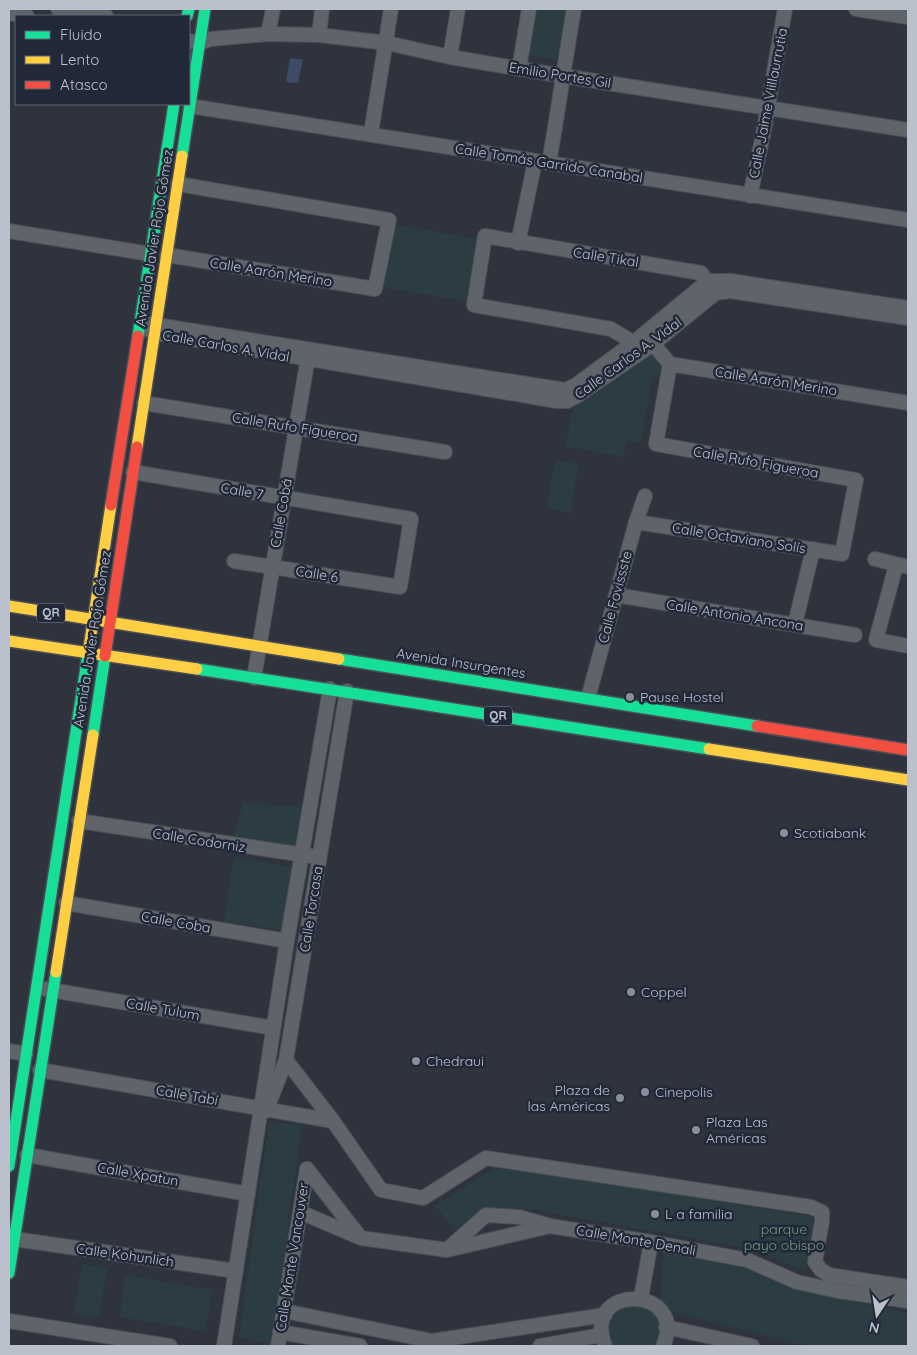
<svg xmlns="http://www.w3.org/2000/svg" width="917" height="1355" font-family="Quicksand,sans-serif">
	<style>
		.green { fill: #2b3d43 }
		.water { fill: #3d4b67 }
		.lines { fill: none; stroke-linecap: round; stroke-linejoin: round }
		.street-casing { stroke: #4b4e56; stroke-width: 16 }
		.fast-casing { stroke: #4b4e56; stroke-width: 14 }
		.slow-casing { stroke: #4b4e56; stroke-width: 14 }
		.jam-casing { stroke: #4b4e56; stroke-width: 14 }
		.street { stroke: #5f636a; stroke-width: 14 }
		.fast { stroke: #16e098; stroke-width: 11 }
		.slow { stroke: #ffcf43; stroke-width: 11 }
		.jam { stroke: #f24e42; stroke-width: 11 }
		.poi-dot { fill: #898f9a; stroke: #212938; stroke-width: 2 }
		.labels { text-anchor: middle; stroke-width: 5; stroke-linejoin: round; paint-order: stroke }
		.shield { fill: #212938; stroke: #8c93a0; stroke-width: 1 }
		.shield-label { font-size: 12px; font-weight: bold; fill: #bac0cc }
		.street-label { font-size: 14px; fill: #bac0cc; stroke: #212938 }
		.poi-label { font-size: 14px; fill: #bac0cc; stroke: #212938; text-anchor: start }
		.park-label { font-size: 14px; fill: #729c7f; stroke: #212938 }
	</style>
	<rect width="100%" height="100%" fill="#2e333d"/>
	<g class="green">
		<path d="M535,9H569L562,61L528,55Z"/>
		<path d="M391,224L478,239L471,302L381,287Z"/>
		<path d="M650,353L665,368L662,377H652L641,443L627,441L623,457L565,446L574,405Z"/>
		<path d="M555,460L578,464L571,513L547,508Z"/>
		<path d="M243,803L305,807L297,850L233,841Z"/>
		<path d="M234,857L293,867L282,930L224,921Z"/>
		<path d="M269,1123L302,1124L272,1344L239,1337Z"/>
		<path d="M495,1168L600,1182L813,1217L806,1271L755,1250L715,1242L516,1207L482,1214L454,1228L435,1206Z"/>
		<path d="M665,1250L749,1267L798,1290L908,1313V1346H807L676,1313L661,1305V1281Z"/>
		<path d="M82,1264L107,1268L99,1318L74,1314Z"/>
		<path d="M125,1275L213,1290L205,1331L120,1317Z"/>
		<path d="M641,1305L656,1313L663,1329L659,1346H612L607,1335L610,1318L623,1307Z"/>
	</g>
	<path class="water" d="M290,58L303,60L298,83L286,82Z"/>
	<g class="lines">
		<defs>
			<g id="street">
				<path d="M58,9L106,16"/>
				<path d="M856,9L908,17"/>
				<path d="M9,13L27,16"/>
				<path d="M268,34L273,9"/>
				<path d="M319,35L322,9"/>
				<path d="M189,41L200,43L211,39L268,34L319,35L387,43L450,57L563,76L908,130"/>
				<path d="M450,57L458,9"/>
				<path d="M519,69L529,9"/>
				<path d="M190,106C430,142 669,184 908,220"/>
				<path d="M371,133L391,9"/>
				<path d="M549,163C558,112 565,60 574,9"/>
				<path d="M750,196L763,135L785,9"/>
				<path d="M9,231L150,254"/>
				<path d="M518,243L535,161"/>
				<path d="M167,255L375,289L389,220L178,184"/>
				<path d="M150,324L565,390L576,385L633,343L708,281H731L908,308"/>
				<path d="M149,330L155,333L557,401H567L577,396L653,344L708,299L716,293L730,291L908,318"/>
				<path d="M647,337L670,364L908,403"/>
				<path d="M641,347L611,329L474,305L485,236L701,273L713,289"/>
				<path d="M144,403L445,452"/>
				<path d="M133,472L411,519L400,587L234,561"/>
				<path d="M636,522L842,554L856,480L656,444L670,364"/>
				<path d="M875,559L908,567"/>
				<path d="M896,565L876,640L908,646"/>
				<path d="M616,595L855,635"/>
				<path d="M795,624L813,549"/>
				<path d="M254,678L309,351"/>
				<path d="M588,698L636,522L645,496"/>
				<path d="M79,821L311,856"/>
				<path d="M66,903L287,941"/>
				<path d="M45,989L273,1028"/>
				<path d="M9,1051L26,1054"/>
				<path d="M286,1060L333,1121L381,1190L423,1198L486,1158L811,1207L822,1212V1221L815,1262L821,1270L829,1275L908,1287"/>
				<path d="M40,1070L333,1121"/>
				<path d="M266,1111L286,1060L347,691"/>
				<path d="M27,1155L248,1194"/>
				<path d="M307,1169L360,1237"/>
				<path d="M300,1212L361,1238L447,1250L550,1226L651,1242L747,1260L797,1282L838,1291L908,1301"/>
				<path d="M14,1239L236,1271"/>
				<path d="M449,1248L486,1215L519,1217L547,1225"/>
				<path d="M641,1298L651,1242"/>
				<path d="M284,1311L432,1341L605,1315"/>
				<path d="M9,1321L170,1346"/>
				<path d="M666,1327L752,1346"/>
				<path d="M280,1332L360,1346"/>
				<path d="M224,1346L287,941L330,689"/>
				<path d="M278,1346L307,1169"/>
				<path d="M540,1346L601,1335"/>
				<path d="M605,1346C580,1281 690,1286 663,1346"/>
			</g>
			<g id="fast">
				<path d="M187,16L189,9"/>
				<path d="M182,156L205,9"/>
				<path d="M138,336L174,104"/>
				<path d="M339,659L757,726"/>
				<path d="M197,669L709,749"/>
				<path d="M93,735L105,656"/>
				<path d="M9,1166L88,654"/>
				<path d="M9,1273L56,972"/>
			</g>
			<g id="slow">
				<path d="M137,447L182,156"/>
				<path d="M9,606L339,659"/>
				<path d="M9,641L197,669"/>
				<path d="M88,654L111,505"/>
				<path d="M709,749L908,780"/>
				<path d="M56,972L93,735"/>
			</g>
			<g id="jam">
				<path d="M111,505L138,336"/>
				<path d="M105,656L137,447"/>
				<path d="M757,726L908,750"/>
			</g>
		</defs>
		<use href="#street" class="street-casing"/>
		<use href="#fast" class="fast-casing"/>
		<use href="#slow" class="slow-casing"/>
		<use href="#jam" class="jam-casing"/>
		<use href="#street" class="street"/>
		<use href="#fast" class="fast"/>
		<use href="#slow" class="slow"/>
		<use href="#jam" class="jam"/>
	</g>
	<g class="poi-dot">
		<circle cx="630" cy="697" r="5"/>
		<circle cx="784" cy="833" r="5"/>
		<circle cx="631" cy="992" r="5"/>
		<circle cx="416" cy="1061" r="5"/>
		<circle cx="645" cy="1092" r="5"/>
		<circle cx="620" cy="1098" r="5"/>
		<circle cx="696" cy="1130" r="5"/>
		<circle cx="655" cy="1214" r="5"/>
	</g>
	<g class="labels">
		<g class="shield">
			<rect x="37" y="603.5" width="28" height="19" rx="4"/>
			<rect x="484" y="706.5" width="28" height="19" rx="4"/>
		</g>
		<g class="shield-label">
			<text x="51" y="617">QR</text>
			<text x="498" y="720">QR</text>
		</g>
		<g class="street-label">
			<text transform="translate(560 75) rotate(9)" y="5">Emilio Portes Gil</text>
			<text transform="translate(768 103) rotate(-79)" y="5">Calle Jaime Viillaurrutia</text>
			<text transform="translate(549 163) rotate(9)" y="5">Calle Tomás Garrido Canabal</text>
			<text transform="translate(154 238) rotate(-81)" y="5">Avenida Javier Rojo Gómez</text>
			<text transform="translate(606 257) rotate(9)" y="5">Calle Tikal</text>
			<text transform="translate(271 272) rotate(9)" y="5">Calle Aarón Merino</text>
			<text transform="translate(226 346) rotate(10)" y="5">Calle Carlos A. Vidal</text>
			<text transform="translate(628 358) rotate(-36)" y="5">Calle Carlos A. Vidal</text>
			<text transform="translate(776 381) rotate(9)" y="5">Calle Aarón Merino</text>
			<text transform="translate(295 427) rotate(9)" y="5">Calle Rufo Figueroa</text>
			<text transform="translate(756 462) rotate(10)" y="5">Calle Rufo Figueroa</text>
			<text transform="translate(242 491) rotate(10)" y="5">Calle 7</text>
			<text transform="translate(281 513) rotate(-80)" y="5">Calle Cobá</text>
			<text transform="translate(739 538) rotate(9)" y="5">Calle Octaviano Solís</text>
			<text transform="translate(317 574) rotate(9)" y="5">Calle 6</text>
			<text transform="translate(615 597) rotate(-75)" y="5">Calle Fovissste</text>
			<text transform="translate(735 615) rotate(9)" y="5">Calle Antonio Ancona</text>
			<text transform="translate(92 639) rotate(-81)" y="5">Avenida Javier Rojo Gómez</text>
			<text transform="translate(461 663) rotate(9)" y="5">Avenida Insurgentes</text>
			<text transform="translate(199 840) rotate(9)" y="5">Calle Codorniz</text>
			<text transform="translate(311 909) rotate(-81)" y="5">Calle Torcasa</text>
			<text transform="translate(176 922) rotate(10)" y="5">Calle Coba</text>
			<text transform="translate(163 1009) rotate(10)" y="5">Calle Tulum</text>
			<text transform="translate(187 1095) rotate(10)" y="5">Calle Tabí</text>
			<text transform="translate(138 1174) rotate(10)" y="5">Calle Xpatun</text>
			<text transform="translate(636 1240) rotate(10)" y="5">Calle Monte Denali</text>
			<text transform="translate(125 1255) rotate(8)" y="5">Calle Kohunlich</text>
			<text transform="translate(292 1257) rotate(-81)" y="5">Calle Monte Vancouver</text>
		</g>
		<g class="poi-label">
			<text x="640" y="702">Pause Hostel</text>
			<text x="794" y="838">Scotiabank</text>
			<text x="641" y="997">Coppel</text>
			<text x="426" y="1066">Chedraui</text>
			<text x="610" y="1095" text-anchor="end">Plaza de<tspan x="610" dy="16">las Américas</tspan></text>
			<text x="655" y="1097">Cinepolis</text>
			<text x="706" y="1127">Plaza Las<tspan x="706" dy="16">Américas</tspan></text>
			<text x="665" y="1219">L a familia</text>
		</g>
		<g class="park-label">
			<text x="784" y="1234">parque<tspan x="784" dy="16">payo obispo</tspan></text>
		</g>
	</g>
	<rect width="917" height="1355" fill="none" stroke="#bac0cc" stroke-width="20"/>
	<rect x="15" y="15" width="175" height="90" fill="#212938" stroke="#5e6573"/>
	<rect x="25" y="31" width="25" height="8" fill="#16e098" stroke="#5e6573"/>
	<text x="60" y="40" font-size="15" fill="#bac0cc">Fluido</text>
	<rect x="25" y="56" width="25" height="8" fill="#ffcf43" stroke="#5e6573"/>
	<text x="60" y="65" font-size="15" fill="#bac0cc">Lento</text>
	<rect x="25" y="81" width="25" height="8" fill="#f24e42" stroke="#5e6573"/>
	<text x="60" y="90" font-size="15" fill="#bac0cc">Atasco</text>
	<g transform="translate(877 1315) rotate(192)" stroke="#212938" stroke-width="4" paint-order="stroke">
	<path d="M0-4L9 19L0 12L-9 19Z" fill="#bac0cc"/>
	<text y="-8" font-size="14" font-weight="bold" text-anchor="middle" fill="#bac0cc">N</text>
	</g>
</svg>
